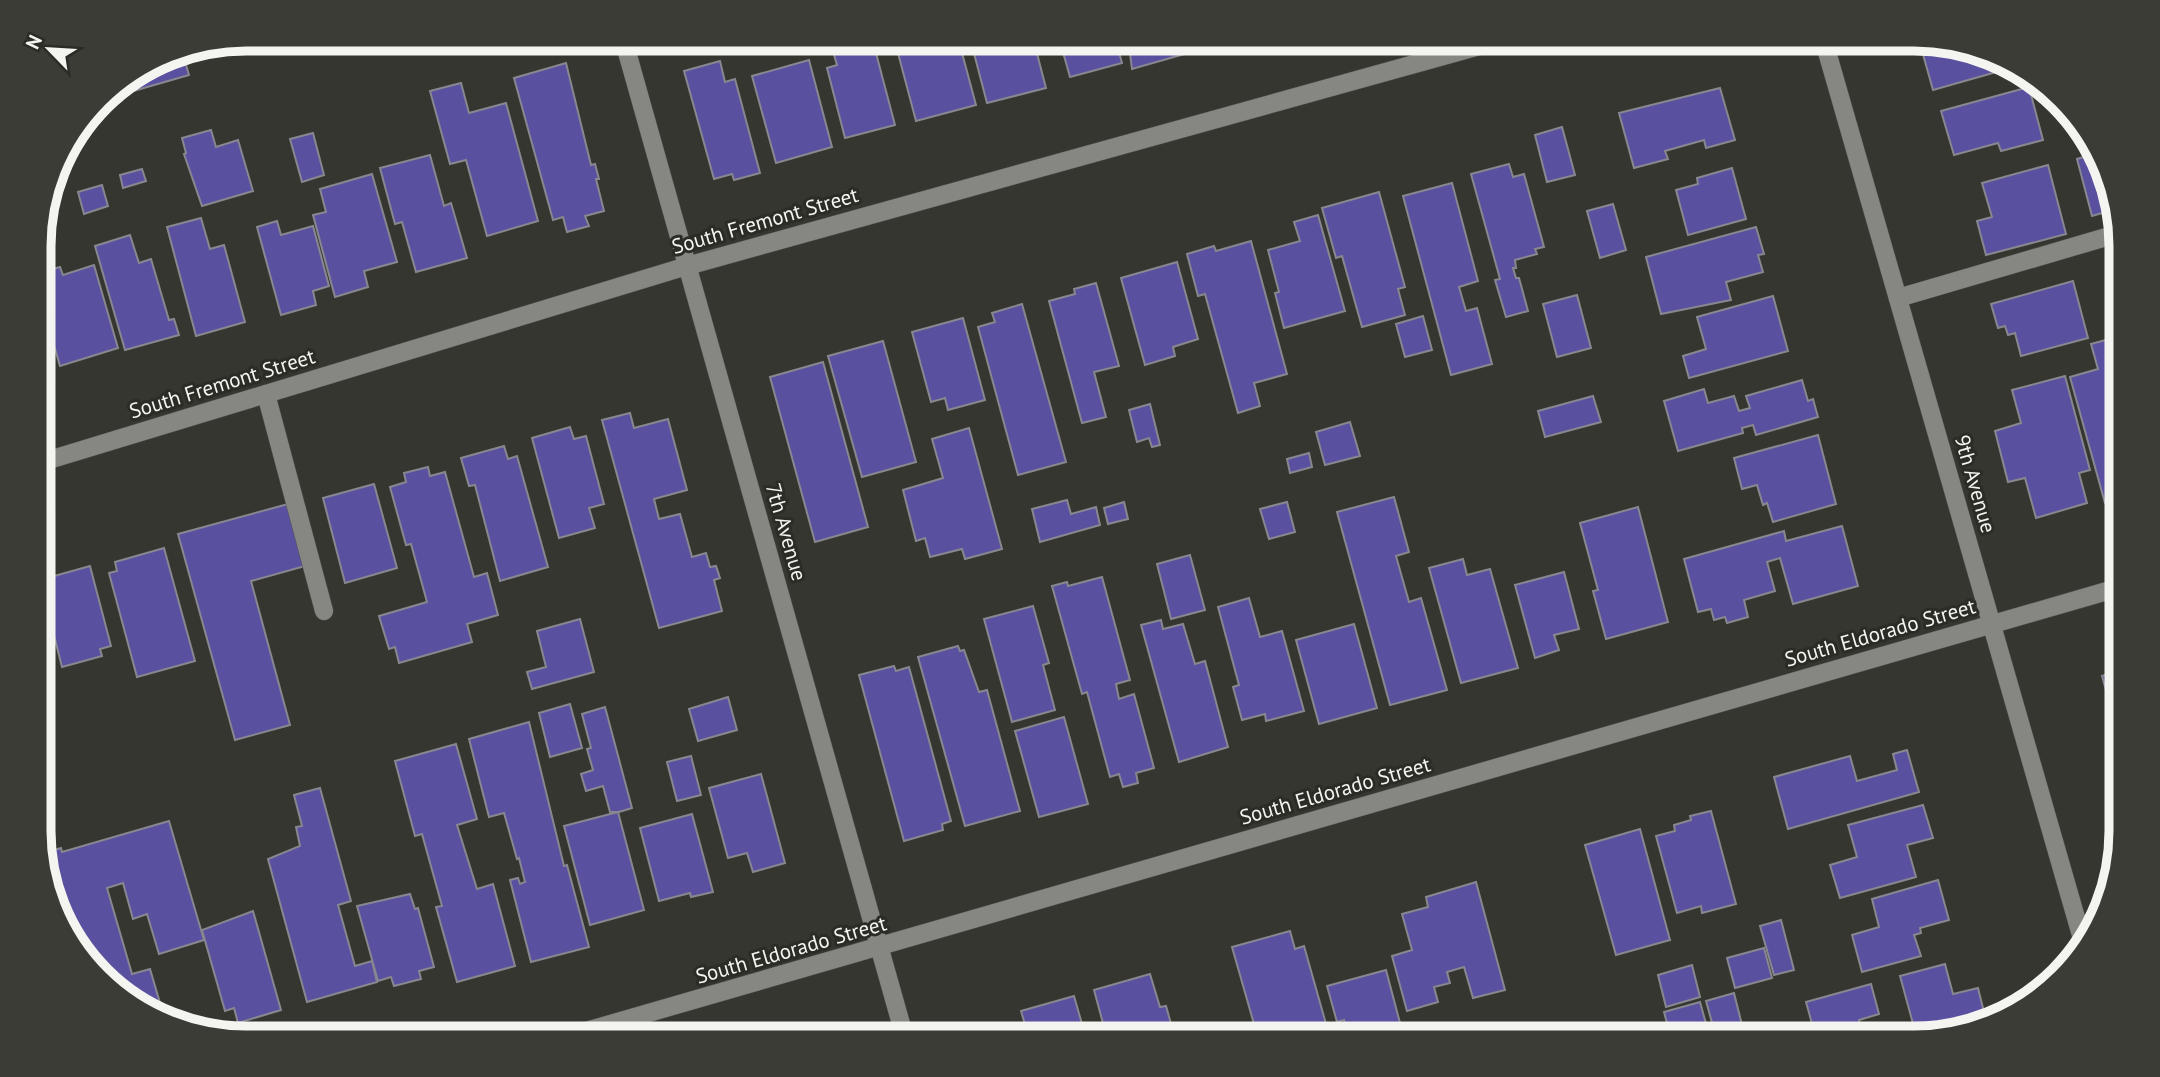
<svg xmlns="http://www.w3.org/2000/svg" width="2160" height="1077" font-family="'PT Sans',sans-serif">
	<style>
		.building { fill: #5a50a0; stroke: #87878f; stroke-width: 2 }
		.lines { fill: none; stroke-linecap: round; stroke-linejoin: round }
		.minor-casing { stroke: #54554f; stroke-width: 19 }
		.minor { stroke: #868683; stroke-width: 18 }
		.labels { text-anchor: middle; stroke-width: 6; stroke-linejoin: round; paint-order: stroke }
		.street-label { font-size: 21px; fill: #f4f5f0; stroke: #2b2c26 }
		.rim { fill: none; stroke: #f4f5f0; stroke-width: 9 }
	</style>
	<rect width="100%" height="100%" fill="#363630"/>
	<g class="building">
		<path d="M829,38H872L895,125L845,138L827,68L837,65Z"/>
		<path d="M894,38H958L976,105L916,121Z"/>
		<path d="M970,38H1033L1046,88L987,103Z"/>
		<path d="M1059,38H1115L1122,63L1070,77Z"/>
		<path d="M1128,38H1185L1188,53L1132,69Z"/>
		<path d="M1919,40L2005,60L2014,67L1933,90Z"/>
		<path d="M182,51L189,75L130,92L126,80L167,54Z"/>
		<path d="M809,60L832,147L776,163L752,76Z"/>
		<path d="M720,61L725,82L735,79L760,173L734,180L732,174L714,179L684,71Z"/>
		<path d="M566,63L591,165L595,164L599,179H596L604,211L585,216L589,226L567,232L563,217L553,220L514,78Z"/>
		<path d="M461,83L469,113L506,103L538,221L487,236L466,160L450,164L430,91Z"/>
		<path d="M2029,87L2043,140L2001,151L1998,143L1954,155L1941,111Z"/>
		<path d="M1720,88L1735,140L1706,148L1704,140L1665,151L1668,159L1634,168L1619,113Z"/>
		<path d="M1562,127L1575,175L1547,182L1535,135Z"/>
		<path d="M211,130L216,147L238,140L253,191L202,206L184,154L186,153L182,138Z"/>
		<path d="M313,133L324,175L302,182L290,139Z"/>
		<path d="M2093,154L2116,209L2092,216L2077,159Z"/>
		<path d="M430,155L444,206L451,203L467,258L416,272L402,222L395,224L380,168Z"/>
		<path d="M1509,164L1513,177L1524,174L1544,247L1535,249L1537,254L1515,260L1516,268H1513L1516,278H1519L1528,311L1506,317L1495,280L1500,279L1471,174Z"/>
		<path d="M2048,165L2066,234L1986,255L1977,221L1992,217L1982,183Z"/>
		<path d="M1732,168L1746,219L1688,235L1676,190L1698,184L1697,178Z"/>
		<path d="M142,169L146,181L123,188L120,175Z"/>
		<path d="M372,174L397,262L364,271L368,287L335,297L313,215L326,212L320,189Z"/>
		<path d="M1452,183L1478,281L1459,287L1466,311L1477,308L1492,364L1451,375L1403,196Z"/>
		<path d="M102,185L108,206L84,214L78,192Z"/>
		<path d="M1379,192L1405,287L1398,289L1405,315L1362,327L1342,256L1336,258L1322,208Z"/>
		<path d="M1613,204L1626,250L1600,258L1587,211Z"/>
		<path d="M1318,215L1345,311L1284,328L1275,293L1279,292L1268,250L1300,241L1294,222Z"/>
		<path d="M201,218L210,249L224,245L245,322L196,336L167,227Z"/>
		<path d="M277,221L281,235L313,226L329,286L313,291L316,305L281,315L257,227Z"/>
		<path d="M1756,227L1764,254L1758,255L1763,272L1726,282L1731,300L1661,314L1646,257Z"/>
		<path d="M130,235L139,263L151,259L169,320L174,319L179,335L125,350L95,246Z"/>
		<path d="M1251,241L1287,374L1254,383L1260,406L1238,413L1205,294L1198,296L1187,254L1214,246L1216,251Z"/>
		<path d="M1177,262L1198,339L1173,347L1175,356L1145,365L1121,278Z"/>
		<path d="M94,265L118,348L60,366L39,293V273L60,267L63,275Z"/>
		<path d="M2073,281L2088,338L2021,356L2015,333L2008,335L2005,326L1998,328L1991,304Z"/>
		<path d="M1096,283L1119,366L1094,372L1106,417L1082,423L1049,301L1075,294L1074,289Z"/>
		<path d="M1577,295L1591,348L1557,357L1543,304Z"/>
		<path d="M1773,296L1788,351L1689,378L1683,356L1706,349L1697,317Z"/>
		<path d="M1022,304L1066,462L1018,475L978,327L995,322L992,313Z"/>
		<path d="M1423,316L1432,350L1405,357L1396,324Z"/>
		<path d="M963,318L985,400L948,410L945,398L931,402L912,332Z"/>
		<path d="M2120,336L2121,499L2105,503L2070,377L2098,369L2091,344Z"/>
		<path d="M883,341L916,462L862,477L828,356Z"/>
		<path d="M39,342L50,378L39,381Z"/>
		<path d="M823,362L868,527L815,542L770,377Z"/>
		<path d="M2065,376L2090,470L2079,473L2087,503L2036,518L2025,478L2008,482L1995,431L2021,423L2012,390Z"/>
		<path d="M1802,380L1808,401L1813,399L1818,417L1756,435L1753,425L1742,428L1743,433L1678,451L1664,401L1704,389L1708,403L1734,396L1739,411L1750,408L1746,396Z"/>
		<path d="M1593,396L1601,422L1545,437L1538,411Z"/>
		<path d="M1150,404L1160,445L1152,447L1149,438L1137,442L1129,410Z"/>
		<path d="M630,413L634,428L668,419L687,490L654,499L659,519L680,514L692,557L706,553L710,567L716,566L720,578L714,580L722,611L659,628L602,420Z"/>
		<path d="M1350,422L1360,456L1325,465L1316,432Z"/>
		<path d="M570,427L574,439L586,436L604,504L589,508L595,528L559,538L532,438Z"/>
		<path d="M969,428L1002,549L965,559L962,549L930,557L925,538L916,541L903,490L943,478L932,439Z"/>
		<path d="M1818,435L1836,504L1773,522L1767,503L1763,505L1757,485L1742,489L1734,458Z"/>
		<path d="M504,446L508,459L517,456L548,567L500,581L475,485L469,486L461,458Z"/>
		<path d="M1309,453L1312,467L1290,473L1287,459Z"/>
		<path d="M428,467L430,476L445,472L474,577L487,573L498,615L467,624L472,642L399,663L395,647L389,649L379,616L427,602L411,544L406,545L390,487L406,482L404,473Z"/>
		<path d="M374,484L397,568L345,583L323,498Z"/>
		<path d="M1394,497L1409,552L1396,556L1409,602L1421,598L1447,690L1390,705L1337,512Z"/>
		<path d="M1067,500L1071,514L1096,507L1100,525L1040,542L1032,509Z"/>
		<path d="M1124,502L1128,519L1108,524L1104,508Z"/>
		<path d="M1287,502L1295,532L1269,539L1260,509Z"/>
		<path d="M288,504L305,566L251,581L290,725L235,740L178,534Z"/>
		<path d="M1638,507L1668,622L1606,639L1593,591L1598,590L1580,523Z"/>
		<path d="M1842,526L1858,586L1793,604L1780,558L1767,562L1775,591L1744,600L1748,617L1727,623L1725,617L1714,620L1711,609L1698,612L1684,559L1784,531L1786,541Z"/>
		<path d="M164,548L195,661L137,677L109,573L117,571L115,562Z"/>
		<path d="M1190,555L1205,610L1171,619L1157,564Z"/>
		<path d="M1463,559L1467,575L1490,569L1518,668L1461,683L1429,568Z"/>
		<path d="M90,566L111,646L100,649L102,656L62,667L40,580Z"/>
		<path d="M1564,572L1579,629L1554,635L1559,650L1535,658L1515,585Z"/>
		<path d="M1102,577L1130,680L1116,684L1119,699L1134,694L1154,768L1136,773L1138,783L1123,787L1119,774L1110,777L1087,692L1082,694L1052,586L1067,582L1068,586Z"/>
		<path d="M1249,598L1260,637L1282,631L1304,711L1266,721L1265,714L1242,720L1233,687L1239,685L1218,607Z"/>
		<path d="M1033,606L1049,663L1043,665L1055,710L1012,722L984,619Z"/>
		<path d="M580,619L594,672L532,689L527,672L546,667L537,631Z"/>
		<path d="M1161,620L1163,629L1183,624L1195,664L1205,661L1228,747L1179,762L1141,625Z"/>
		<path d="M1354,624L1377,708L1319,724L1296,640Z"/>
		<path d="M958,646L960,651L964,650L979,692L987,690L1020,811L965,826L918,657Z"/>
		<path d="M40,653L50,691L40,693Z"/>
		<path d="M894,666L896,671L909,667L951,821L942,824L943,830L904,841L859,675Z"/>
		<path d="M2121,670V716L2114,718L2102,676Z"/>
		<path d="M728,697L737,730L698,741L689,709Z"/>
		<path d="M570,704L582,748L550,757L539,713Z"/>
		<path d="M605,707L632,808L619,812H610L603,786L586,791L581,774L593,770L587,749L591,748L582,714Z"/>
		<path d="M1064,717L1088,804L1039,817L1015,731Z"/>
		<path d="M529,722L564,866L567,865L589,947L531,962L510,880L518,878L520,884L525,882L519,858L517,859L504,813L489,817L469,739Z"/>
		<path d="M456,744L477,819L457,825L477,889L493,884L515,966L457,982L436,907L442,906L422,834L415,836L395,761Z"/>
		<path d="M1907,750L1919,792L1788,829L1774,777L1850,756L1857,781L1897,770L1893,754Z"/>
		<path d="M691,756L701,795L677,801L667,762Z"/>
		<path d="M761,774L785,863L753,872L747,853L728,858L709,788Z"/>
		<path d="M320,788L351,901L338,905L355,966L372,961L377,982L307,1002L268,859L300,846L296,827L302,826L294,795Z"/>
		<path d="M1923,805L1933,838L1907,845L1916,877L1840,898L1830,865L1857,857L1848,825Z"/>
		<path d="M1711,811L1736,904L1702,913L1701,906L1677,913L1656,836L1675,831L1674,825L1691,820L1690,816Z"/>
		<path d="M618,812L644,910L590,925L564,826Z"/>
		<path d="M692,814L713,892L691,897L690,893L659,901L640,828Z"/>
		<path d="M169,821L204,940L159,954L147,914L133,919L123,883L107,888L132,974L150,969L165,1020L155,1017L81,957L40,854L61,848L62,852Z"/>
		<path d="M1640,829L1670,940L1616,955L1585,845Z"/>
		<path d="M1938,880L1949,920L1920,928L1921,933L1914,935L1921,956L1862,972L1852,935L1879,927L1872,899Z"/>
		<path d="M1476,882L1505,990L1473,998L1464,967L1447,972L1450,983L1434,987L1438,1002L1407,1011L1392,956L1412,950L1402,914L1428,907L1426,897Z"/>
		<path d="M410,894L415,909L418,908L434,967L419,971L421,979L394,986L391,977L378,981L357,906Z"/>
		<path d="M253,911L281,1010L238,1023L234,1008L225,1011L202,930Z"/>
		<path d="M1781,920L1794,970L1774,975L1760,926Z"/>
		<path d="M1290,931L1295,949L1304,946L1330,1038H1258L1232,947Z"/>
		<path d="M1764,948L1772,978L1735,988L1727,958Z"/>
		<path d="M1945,964L1953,994L1978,988L1984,1012L1915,1031L1900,976Z"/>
		<path d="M1692,965L1700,997L1666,1007L1658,975Z"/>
		<path d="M1386,970L1404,1038H1348L1344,1020L1337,1022L1327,986Z"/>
		<path d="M1150,974L1160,1007L1166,1006L1175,1038H1107L1094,990Z"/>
		<path d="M1871,984L1879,1014L1859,1020L1864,1038H1816L1806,1002Z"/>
		<path d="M1734,993L1743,1029L1716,1037L1706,1001Z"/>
		<path d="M1074,996L1086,1038H1029L1021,1011Z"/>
		<path d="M1700,1002L1710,1038H1671L1664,1012Z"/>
		<path d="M1013,1026L1016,1038H966Z"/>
	</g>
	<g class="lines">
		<defs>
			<g id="minor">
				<path d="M623,38L905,1038"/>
				<path d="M1823,38L2083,942"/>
				<path d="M1898,298L2120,233"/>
				<path d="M266,394L324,611"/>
				<path d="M39,463L687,266L1508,38"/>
				<path d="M562,1038L2121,587"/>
			</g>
		</defs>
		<use href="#minor" class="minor-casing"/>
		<use href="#minor" class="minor"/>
	</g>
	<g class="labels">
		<g class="street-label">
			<text transform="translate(765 221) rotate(-16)" y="7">South Fremont Street</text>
			<text transform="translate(222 384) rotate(-17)" y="7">South Fremont Street</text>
			<text transform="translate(1975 484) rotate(74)" y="7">9th Avenue</text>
			<text transform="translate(786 532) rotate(74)" y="7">7th Avenue</text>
			<text transform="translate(1880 633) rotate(-16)" y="7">South Eldorado Street</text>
			<text transform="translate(1335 791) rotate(-16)" y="7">South Eldorado Street</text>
			<text transform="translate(791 950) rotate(-16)" y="7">South Eldorado Street</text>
		</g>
	</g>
	<path d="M0 0H2160V1077H0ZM246 51H1914A195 195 0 0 1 2109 246V831A195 195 0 0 1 1914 1026H246A195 195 0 0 1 51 831V246A195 195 0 0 1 246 51Z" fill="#3b3c36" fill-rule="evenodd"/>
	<path class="rim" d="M246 51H1914A195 195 0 0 1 2109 246V831A195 195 0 0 1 1914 1026H246A195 195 0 0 1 51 831V246A195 195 0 0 1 246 51Z"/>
	<g transform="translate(49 49) rotate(295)" stroke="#2b2c26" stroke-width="5" paint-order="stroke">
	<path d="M0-5L12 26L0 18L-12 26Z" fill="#f4f5f0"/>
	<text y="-10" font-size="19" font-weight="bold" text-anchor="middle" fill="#f4f5f0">N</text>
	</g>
</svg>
